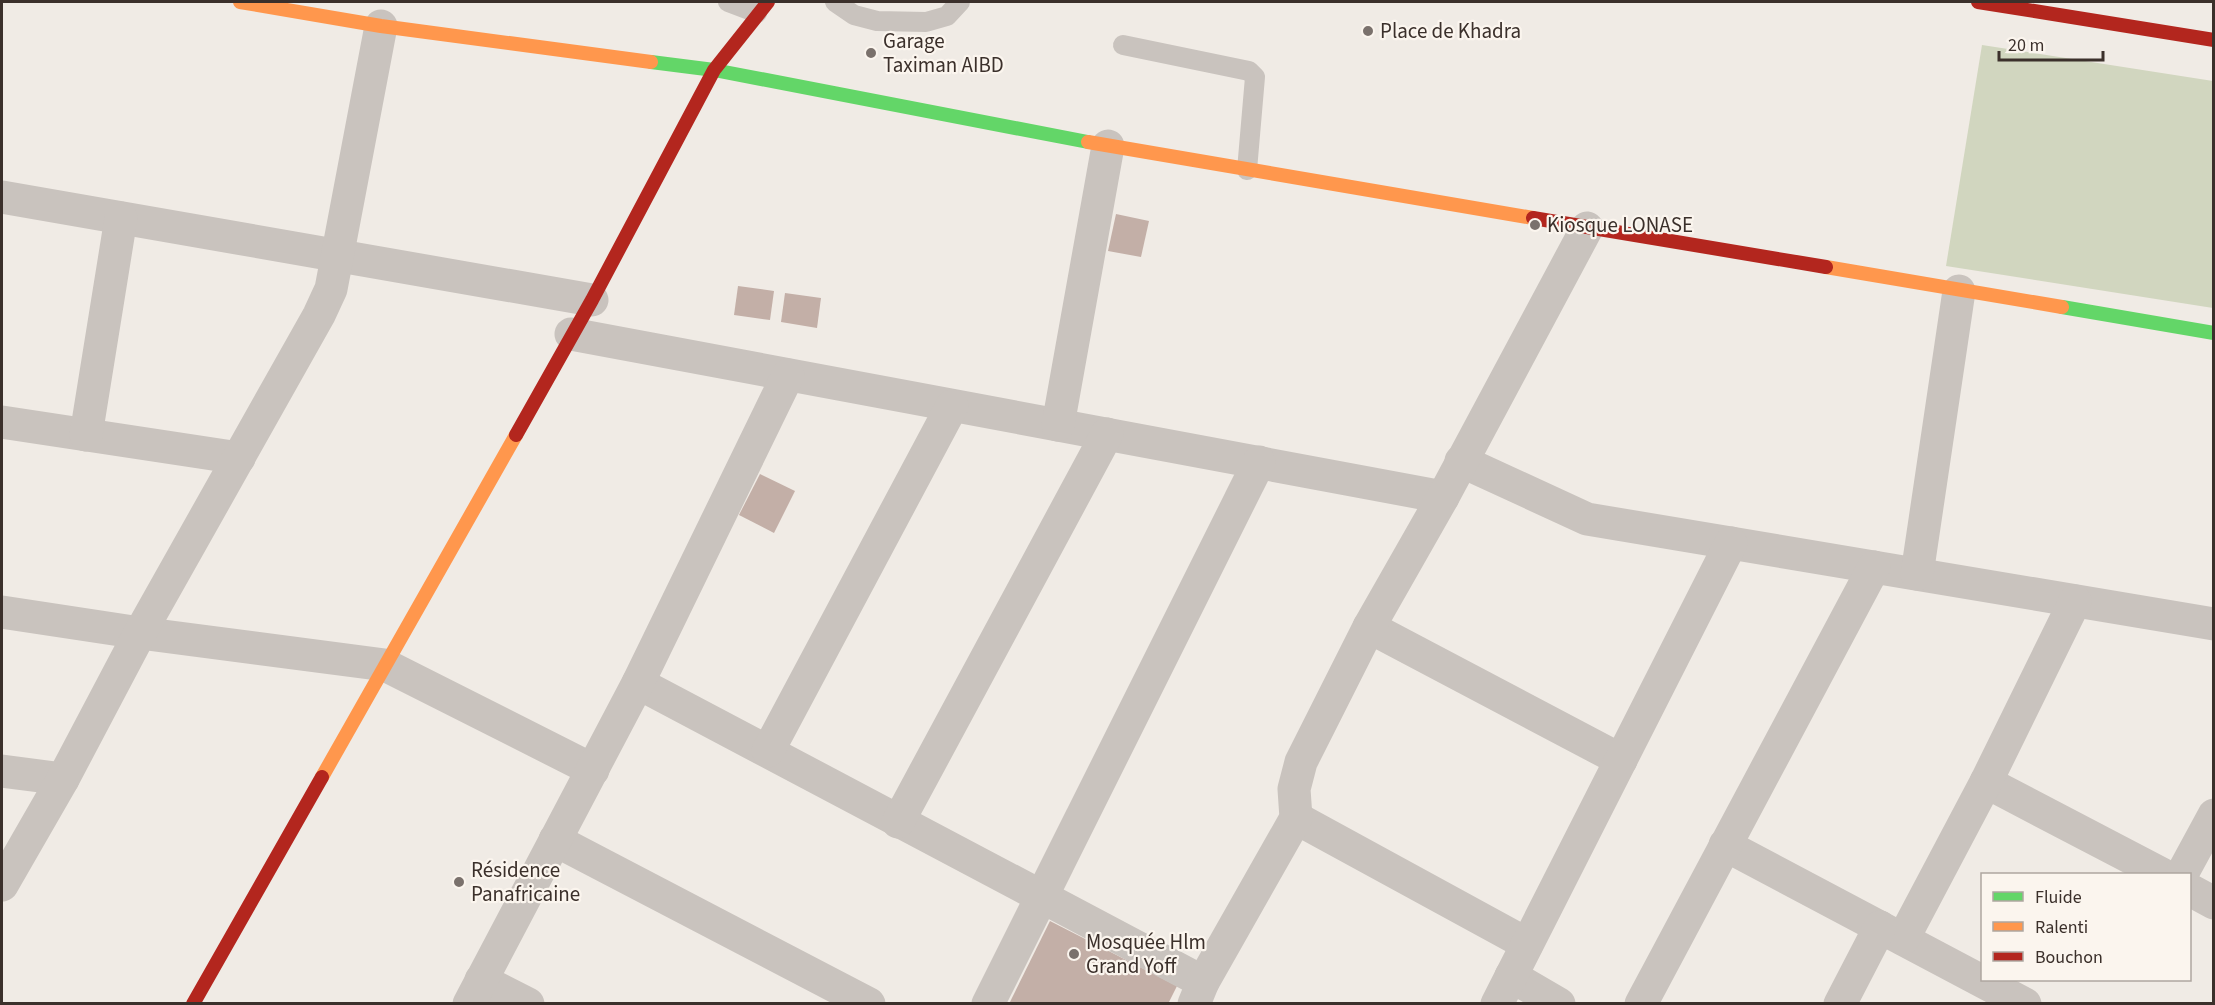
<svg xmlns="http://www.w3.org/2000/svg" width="2215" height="1005" font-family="'Source Sans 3',sans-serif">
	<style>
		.green { fill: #d1d6bf }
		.building { fill: #c3afa7 }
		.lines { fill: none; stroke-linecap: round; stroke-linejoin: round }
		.lane { stroke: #c9c3be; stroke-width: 20 }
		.street { stroke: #c9c3be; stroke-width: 33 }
		.fast { stroke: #63d668; stroke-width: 14 }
		.slow { stroke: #ff974d; stroke-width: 14 }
		.jam { stroke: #b3261e; stroke-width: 14 }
		.poi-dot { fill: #7a716c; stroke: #fbf5ee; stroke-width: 2 }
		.labels { text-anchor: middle; stroke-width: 4.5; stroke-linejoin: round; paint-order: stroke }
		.poi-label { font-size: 21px; fill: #3b302b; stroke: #fbf5ee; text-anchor: start }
	</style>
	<rect width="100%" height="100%" fill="#f0ebe5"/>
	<path class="green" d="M1982,45L2213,81V308L1946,266Z"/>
	<g class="building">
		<path d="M1116,214L1149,221L1141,257L1108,251Z"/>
		<path d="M738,286L774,291L770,320L734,315Z"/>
		<path d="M785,293L821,298L817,328L781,322Z"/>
		<path d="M760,474L795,491L774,533L739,515Z"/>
		<path d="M1050,921L1177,986L1168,1004H1009Z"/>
	</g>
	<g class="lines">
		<g class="lane">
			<path d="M728,2L757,13"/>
			<path d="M835,2L854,15L877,21L926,22L947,16L960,2"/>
			<path d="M1123,45L1249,71L1255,77L1247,170"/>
		</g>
		<g class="street">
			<path d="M2,197L592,300"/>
			<path d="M571,334L1443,497"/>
			<path d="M2,422L239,458"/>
			<path d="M1058,425L1108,146"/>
			<path d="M86,435L121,218"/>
			<path d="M1461,461L1587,519L2214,624"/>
			<path d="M1917,574L1959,291"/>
			<path d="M2,612L140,633L385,665L593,770"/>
			<path d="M1369,627L1621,760"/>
			<path d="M638,683C827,781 1014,884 1203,982"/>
			<path d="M768,751L952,406"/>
			<path d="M2,771L63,779"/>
			<path d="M1986,782L2162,874"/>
			<path d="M1296,818L1527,944"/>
			<path d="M898,822L1107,434"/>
			<path d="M555,840L869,1004"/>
			<path d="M1725,845L2025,1004"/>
			<path d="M2182,874L2214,815"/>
			<path d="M2,885L63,779L140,633L319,315L331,289L381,26"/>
			<path d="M2190,890L2214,903"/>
			<path d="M1903,939L1986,782L2075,601"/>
			<path d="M1511,976L1559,1004"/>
			<path d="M481,980L528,1004"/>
			<path d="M469,1004L638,683L788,375"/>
			<path d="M988,1004L1259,462"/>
			<path d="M1194,1004L1203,982L1296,818L1294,789L1301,762L1369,627L1443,497L1587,228"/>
			<path d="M1497,1004L1731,543"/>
			<path d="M1641,1004L1874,567"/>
			<path d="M1840,1004L1880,927"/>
		</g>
		<g class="fast">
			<path d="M651,62L714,70L1088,142"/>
			<path d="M2062,307L2214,333"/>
		</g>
		<g class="slow">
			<path d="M240,2L381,26L651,62"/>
			<path d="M1088,142L1533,218"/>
			<path d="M1826,267L2062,307"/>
			<path d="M322,777L516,435"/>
		</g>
		<g class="jam">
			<path d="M1978,2L2214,40"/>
			<path d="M1533,218L1826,267"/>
			<path d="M516,435L592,300L714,70L768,2"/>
			<path d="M193,1004L322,777"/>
		</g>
	</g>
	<g class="poi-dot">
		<circle cx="1368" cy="31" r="6"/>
		<circle cx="871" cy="53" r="6"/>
		<circle cx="1535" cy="225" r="6"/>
		<circle cx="459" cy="882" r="6"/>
		<circle cx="1074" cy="954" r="6"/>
	</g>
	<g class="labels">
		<g class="poi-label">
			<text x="1380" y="38">Place de Khadra</text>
			<text x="883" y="48">Garage<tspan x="883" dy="24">Taximan AIBD</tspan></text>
			<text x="1547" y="232">Kiosque LONASE</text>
			<text x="471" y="877">Résidence<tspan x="471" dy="24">Panafricaine</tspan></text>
			<text x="1086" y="949">Mosquée Hlm<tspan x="1086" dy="24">Grand Yoff</tspan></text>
		</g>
	</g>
	<rect width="2215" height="1005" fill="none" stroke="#3b302b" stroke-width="6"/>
	<rect x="1981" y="873" width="210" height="108" fill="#fbf5ee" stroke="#aea6a0" stroke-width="1.5"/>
	<rect x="1993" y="892" width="30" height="9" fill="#63d668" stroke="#aea6a0" stroke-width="1.5"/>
	<text x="2035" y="903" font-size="18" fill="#3b302b">Fluide</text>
	<rect x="1993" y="922" width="30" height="9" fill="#ff974d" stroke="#aea6a0" stroke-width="1.5"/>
	<text x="2035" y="933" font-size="18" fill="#3b302b">Ralenti</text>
	<rect x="1993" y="952" width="30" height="9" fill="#b3261e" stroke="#aea6a0" stroke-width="1.5"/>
	<text x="2035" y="963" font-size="18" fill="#3b302b">Bouchon</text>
	<path d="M1999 51v9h104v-9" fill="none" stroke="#3b302b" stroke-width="3"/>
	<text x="2008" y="51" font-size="18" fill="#3b302b" stroke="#fbf5ee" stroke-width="4.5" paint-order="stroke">20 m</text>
</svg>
